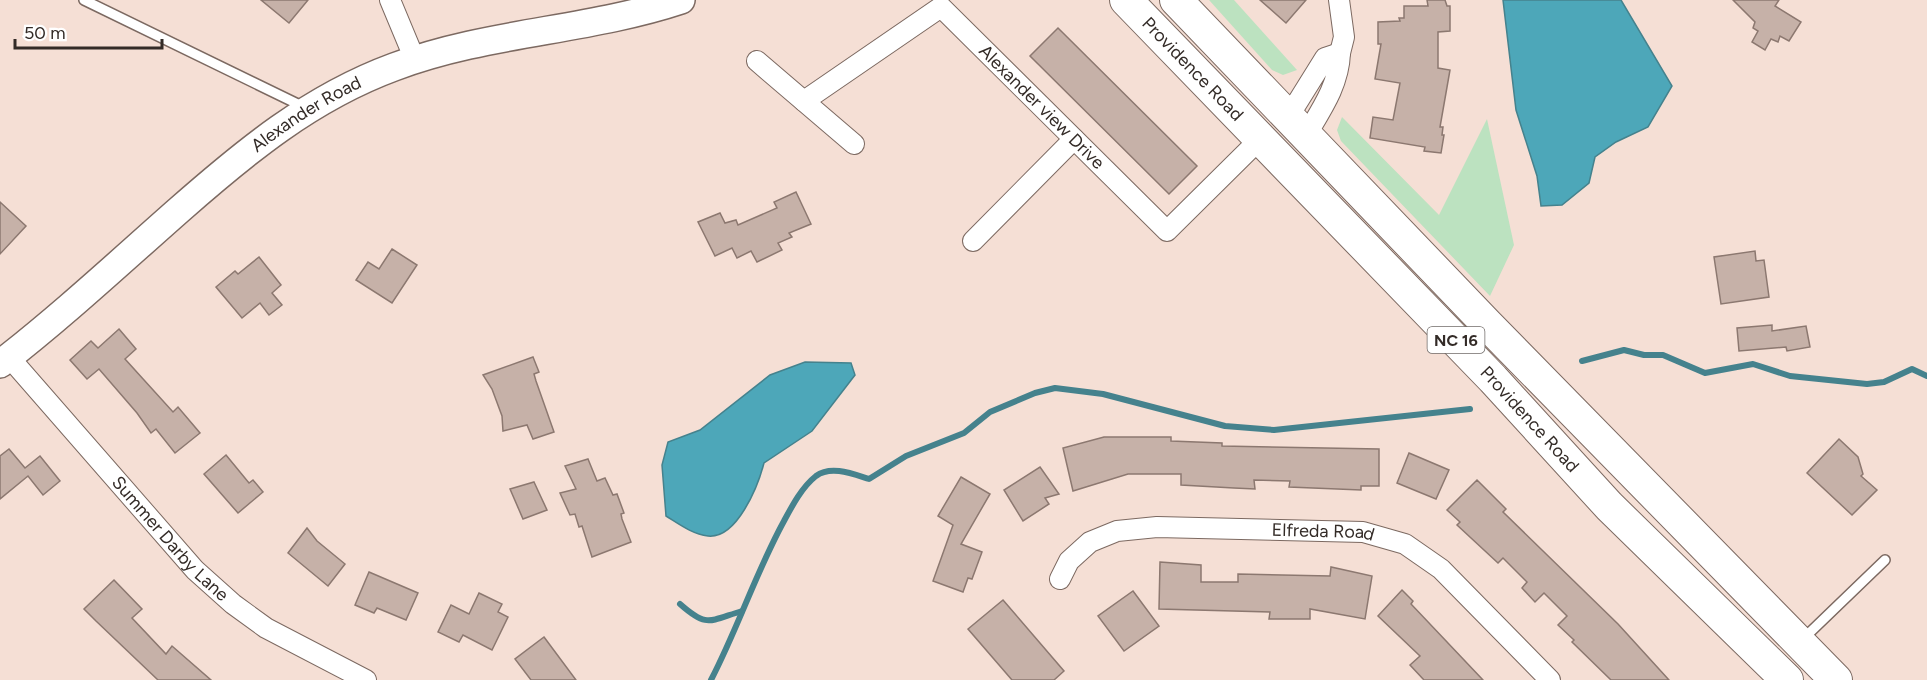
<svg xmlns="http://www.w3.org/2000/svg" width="1927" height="680" font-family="Figtree,sans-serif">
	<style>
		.green { fill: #bce2c0 }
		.water { fill: #4da7b9; stroke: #45828d; stroke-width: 1.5 }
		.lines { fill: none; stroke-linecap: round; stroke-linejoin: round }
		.stream { stroke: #45828d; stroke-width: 6 }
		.building { fill: #c6b1a8; stroke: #8c7870; stroke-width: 1.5 }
		.lane-casing { stroke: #7c6961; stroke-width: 12 }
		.street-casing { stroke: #7c6961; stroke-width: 22 }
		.secondary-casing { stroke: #7c6961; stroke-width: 30 }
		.primary-casing { stroke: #7c6961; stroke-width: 34 }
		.lane { stroke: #fff; stroke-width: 9 }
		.street { stroke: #fff; stroke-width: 20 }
		.secondary { stroke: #fff; stroke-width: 27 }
		.primary { stroke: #fff; stroke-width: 32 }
		.labels { text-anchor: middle; stroke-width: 6; stroke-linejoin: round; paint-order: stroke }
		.shield { fill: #fff; stroke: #706b68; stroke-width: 1.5 }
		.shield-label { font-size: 16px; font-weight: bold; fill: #332b27 }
		.street-label { font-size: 18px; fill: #332b27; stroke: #fff }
	</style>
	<rect width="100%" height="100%" fill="#f5dfd5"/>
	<g class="green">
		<path d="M1209,0H1234L1297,70L1283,75L1272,70Z"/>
		<path d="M1342,117L1439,215L1487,119L1514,245L1490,296L1341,141L1337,130Z"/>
	</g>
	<g class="water">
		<path d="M1503,0H1621L1672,86L1648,127L1616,142L1595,157L1589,183L1562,205L1541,206L1537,176L1516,110Z"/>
		<path d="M805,362L851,363L855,375L812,431L764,463C758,486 737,539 708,536C692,534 679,524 666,516L662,465L668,442L700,430L770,375Z"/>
	</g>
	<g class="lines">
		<g class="stream">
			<path d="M1582,361L1624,350L1644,355H1663L1705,373L1753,364L1790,376L1867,384L1884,382L1912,369L1927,376"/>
			<path d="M680,604C707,628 709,621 742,611"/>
			<path d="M711,680C738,628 756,572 784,521C792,506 802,487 816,476C831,465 853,474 869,479L906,456L964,433L990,412L1035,393L1055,388L1103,394L1225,426L1274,430L1470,409"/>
		</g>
	</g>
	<g class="building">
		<path d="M261,0H308L289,23Z"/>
		<path d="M1260,0H1306L1286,23Z"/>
		<path d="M1427,0H1445L1447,6H1450V31L1438,32V68L1450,70L1440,127H1443L1442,135H1444L1441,153L1424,151L1425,147L1370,138L1373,117L1393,120L1400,83L1375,79L1381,44H1378V22L1400,21L1399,18H1404V6H1428Z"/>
		<path d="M1733,0H1779L1775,6L1801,22L1789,41L1780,36L1778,42L1771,39L1765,50L1752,42L1758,31L1753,28L1755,22Z"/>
		<path d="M1058,28L1197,166L1169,194L1030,56Z"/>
		<path d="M796,192L811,224L789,233L792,237L778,243L782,250L757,262L751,251L737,258L732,248L715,256L698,222L720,213L725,223L736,220L738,225L777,208L774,202Z"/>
		<path d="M0,202L26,226L0,254Z"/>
		<path d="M392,249L417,265L392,303L356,280L368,262L379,269Z"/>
		<path d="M1755,251L1756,261L1764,260L1769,297L1721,304L1714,257Z"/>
		<path d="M259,257L281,285L272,293L282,305L269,315L260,303L242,318L216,287L235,271L238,274Z"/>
		<path d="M1772,325V331L1806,326L1810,347L1787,351L1786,347L1739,351L1737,328Z"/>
		<path d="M119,329L136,349L125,359L173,412L178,407L200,433L175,453L156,429L151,433L137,413L99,369L87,379L70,360L91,341L98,348Z"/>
		<path d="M533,357L539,372L534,374L536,381L554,432L533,439L527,425L503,431L502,416L492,389L483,375Z"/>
		<path d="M1104,437H1171V441L1222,443V446L1379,449V486H1361V490L1289,487L1290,481L1254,480L1255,489L1234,488L1181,485V474H1128L1073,491L1063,448Z"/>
		<path d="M1839,439L1858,457L1863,474L1861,476L1877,490L1852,515L1807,473Z"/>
		<path d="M9,449L25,468L40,456L60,481L43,495L28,476L0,499V456Z"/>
		<path d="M1409,453L1449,470L1436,499L1397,483Z"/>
		<path d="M226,455L249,483L253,480L263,492L238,513L204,474Z"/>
		<path d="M588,459L597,481L605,478L613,495L617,494L624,513L621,514L622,519L631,542L592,557L582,526L579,527L575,514L570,515L560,493L576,489L565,466Z"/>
		<path d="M1040,467L1059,494L1045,498L1049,504L1023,521L1004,490Z"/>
		<path d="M961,477L990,494L961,544L982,552L972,579L968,578L963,592L933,581L953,525L938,516Z"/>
		<path d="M1477,480L1506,509L1503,512L1618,624L1669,680H1611L1572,642L1574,640L1558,625L1567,616L1544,593L1535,602L1522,588L1527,582L1503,558L1498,563L1457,525L1460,522L1447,510Z"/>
		<path d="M534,482L547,510L523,519L510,489Z"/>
		<path d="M307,528L317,541L345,564L328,586L288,553Z"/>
		<path d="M1160,562L1201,565V582H1238V574L1330,576L1331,567L1372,576L1365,619L1310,609V619H1269L1270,612L1159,609Z"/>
		<path d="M369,572L418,593L406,620L377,608L374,613L355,605Z"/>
		<path d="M114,580L142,609L132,618L166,654L172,646L211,680H158L96,621L84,609Z"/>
		<path d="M1402,590L1413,601L1411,604L1483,680H1424L1410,665L1420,656L1378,616Z"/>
		<path d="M1133,591L1159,626L1124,651L1098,616Z"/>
		<path d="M479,593L502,604L498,612L508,617L492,650L463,635L459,642L438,632L451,605L469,614Z"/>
		<path d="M1003,600L1064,671L1054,680H1012L968,629Z"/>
		<path d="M544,637L576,680H531L515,659Z"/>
	</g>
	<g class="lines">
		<defs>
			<g id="lane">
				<path d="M84,0L306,108"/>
				<path d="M1803,639L1885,560"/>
			</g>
			<g id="street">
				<path d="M390,0L415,60"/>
				<path d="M1339,0L1344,37L1340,53"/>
				<path d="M757,61L854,144"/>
				<path id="s1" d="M804,101L941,7L1167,231L1260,139"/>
				<path d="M1287,119L1325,58L1340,53C1339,85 1321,110 1305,137"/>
				<path d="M973,241L1074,139"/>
				<path id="s2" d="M9,357L195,570L233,604L266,628L366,680"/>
				<path id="s3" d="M1060,579L1069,561L1090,542L1117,531L1157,527L1363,532L1405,544L1441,569L1550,680"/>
			</g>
			<g id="secondary">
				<path id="s4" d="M0,364C62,316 120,262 179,210C245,152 310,98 394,67C486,32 588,31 681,0"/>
			</g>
			<g id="primary">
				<path id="s5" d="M1126,0L1493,379L1609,506L1787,680"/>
				<path d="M1176,0L1486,323L1836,680"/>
			</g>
		</defs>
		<use href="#lane" class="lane-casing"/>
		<use href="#street" class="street-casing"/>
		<use href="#secondary" class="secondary-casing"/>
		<use href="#primary" class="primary-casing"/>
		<use href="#lane" class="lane"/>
		<use href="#street" class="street"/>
		<use href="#secondary" class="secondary"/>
		<use href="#primary" class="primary"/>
	</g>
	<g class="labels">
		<rect class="shield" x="1427.5" y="327" width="57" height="26" rx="4.5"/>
		<g class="shield-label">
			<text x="1456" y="346">NC 16</text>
		</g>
		<g class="street-label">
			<text dy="6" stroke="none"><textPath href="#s5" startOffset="96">Providence Road</textPath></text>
			<text dy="6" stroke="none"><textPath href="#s1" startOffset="308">Alexander view Drive</textPath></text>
			<text dy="6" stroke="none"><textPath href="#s4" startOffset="396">Alexander Road</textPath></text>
			<text dy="6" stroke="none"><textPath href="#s5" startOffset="582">Providence Road</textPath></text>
			<text dy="6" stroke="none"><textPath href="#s3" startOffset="284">Elfreda Road</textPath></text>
			<text dy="6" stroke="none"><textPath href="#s2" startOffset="243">Summer Darby Lane</textPath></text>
		</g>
	</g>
	<path d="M15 39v9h147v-9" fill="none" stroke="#332b27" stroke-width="3"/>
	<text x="24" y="39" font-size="18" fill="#332b27" stroke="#ffffff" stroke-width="4.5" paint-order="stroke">50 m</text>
</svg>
